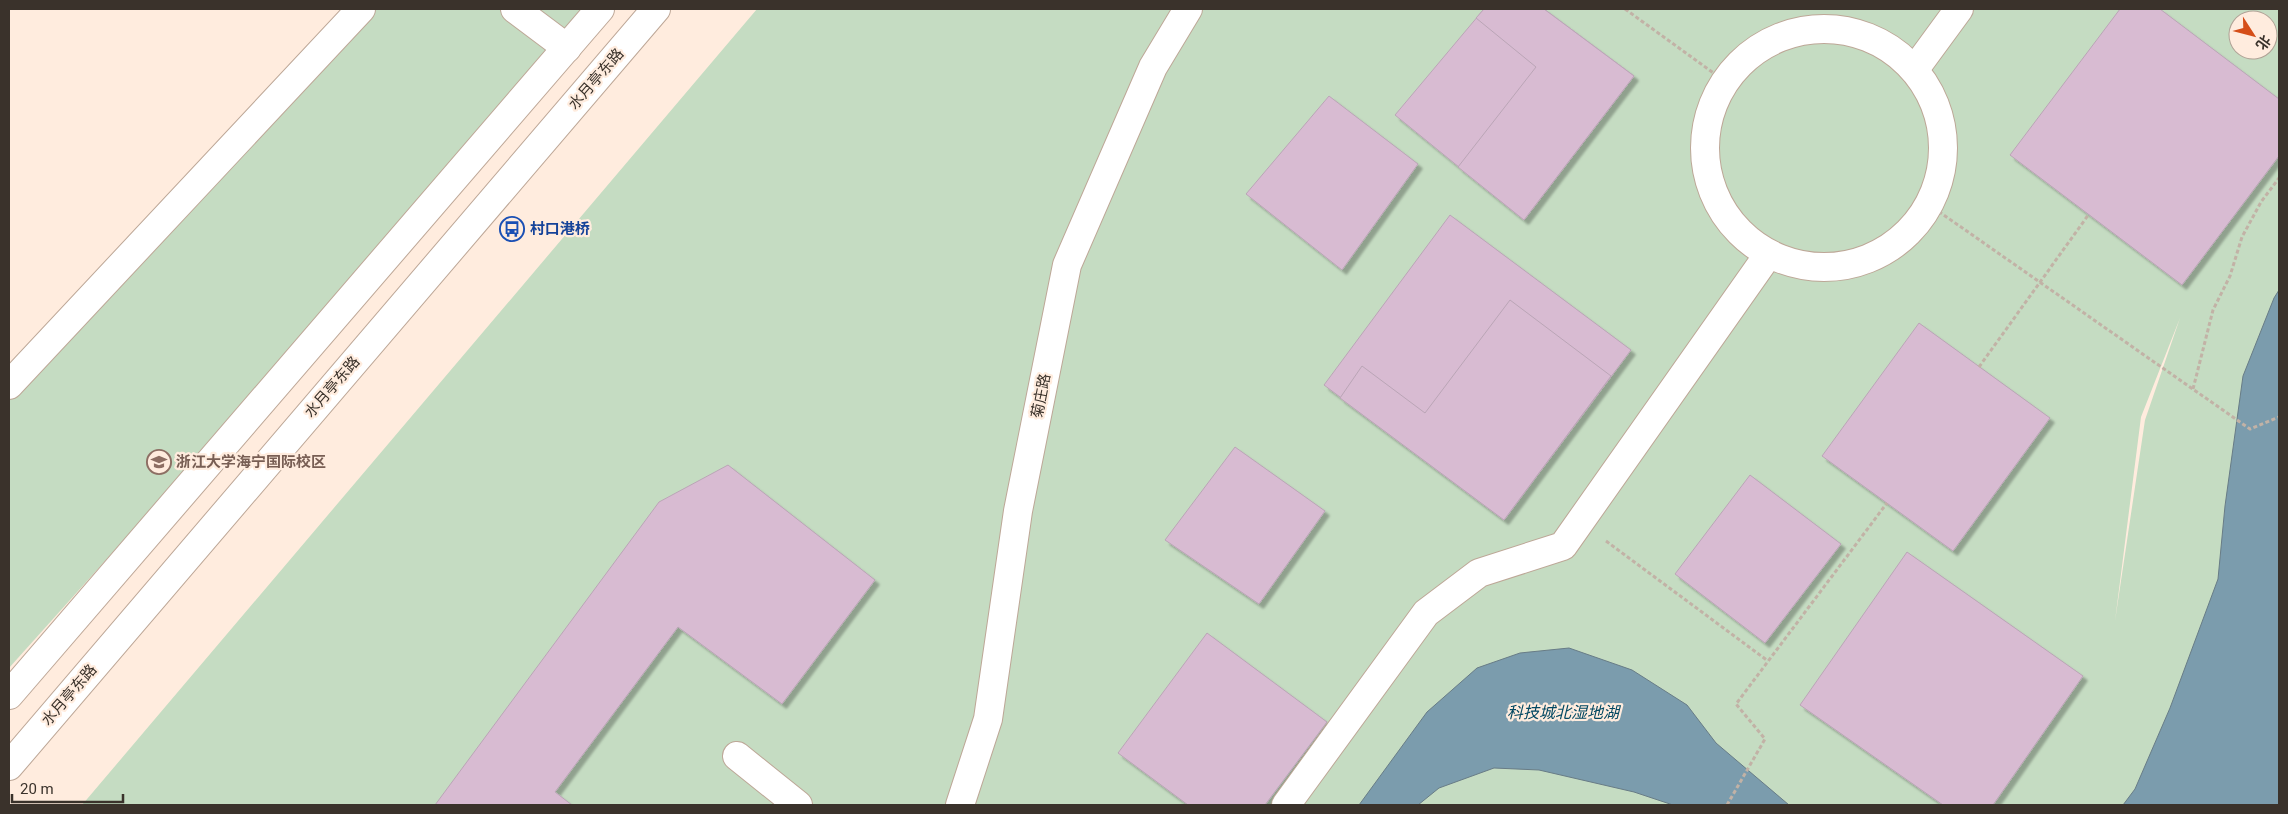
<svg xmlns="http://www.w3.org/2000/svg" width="2288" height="814" font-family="Roboto,'Noto Sans SC',sans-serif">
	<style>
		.green { fill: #c5dcc2; fill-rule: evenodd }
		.water { fill: #7b9cad; stroke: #687c86 }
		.building { fill: #d8bbd2; stroke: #baa5b6; filter: url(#shadow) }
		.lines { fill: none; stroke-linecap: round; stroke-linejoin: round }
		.minor-casing { stroke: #bda797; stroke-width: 30 }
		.major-casing { stroke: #bda797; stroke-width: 30 }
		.path { stroke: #c2b2a6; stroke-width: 3; stroke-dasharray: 4 2.5; stroke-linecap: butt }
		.minor { stroke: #fff; stroke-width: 28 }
		.major { stroke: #fff; stroke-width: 28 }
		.labels { text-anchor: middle; stroke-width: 4.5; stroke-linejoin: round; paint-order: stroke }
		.street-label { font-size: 15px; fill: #3a322b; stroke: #ffecde }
		.transit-label { font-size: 15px; font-weight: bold; fill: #164399; stroke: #ffecde; text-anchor: start }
		.education-label { font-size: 15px; font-weight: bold; fill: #785e54; stroke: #ffecde; text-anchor: start }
		.water-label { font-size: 16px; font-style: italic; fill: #024761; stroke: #ffecde }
	</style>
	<defs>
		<filter id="shadow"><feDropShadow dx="4.5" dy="4.5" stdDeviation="1" flood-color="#0004"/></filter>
	</defs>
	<rect width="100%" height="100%" fill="#ffecde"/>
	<g class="green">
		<path d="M361,9H600L9,668V385Z"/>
		<path d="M757,9H2279V805H82ZM2238,20H2268V50H2238ZM2180,318L2145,420L2115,621L2141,417Z"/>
	</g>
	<g class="water">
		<path d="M2279,290V805H2123L2135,789L2170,708L2218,579L2225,506L2243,376L2274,298Z"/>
		<path d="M1569,648L1632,670L1687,705L1716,743L1789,805H1673L1634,792L1539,770L1494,768L1439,788L1418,805H1359L1427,712L1477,668L1520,653Z"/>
	</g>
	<g class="building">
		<path d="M1484,9H1544L1634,76L1524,220L1395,115Z"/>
		<path d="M1484,9H1544L1634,76L1524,220L1458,167L1536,67L1476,18Z"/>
		<path d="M2120,9H2160L2279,99V156L2182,285L2010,155Z"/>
		<path d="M1329,96L1418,164L1342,270L1246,194Z"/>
		<path d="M1450,215L1631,350L1504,520L1324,385Z"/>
		<path d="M1510,300L1611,376L1504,520L1340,398L1362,366L1425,413Z"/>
		<path d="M1919,323L2050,418L1953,551L1822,456Z"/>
		<path d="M1235,447L1325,511L1259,604L1165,540Z"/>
		<path d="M728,465L875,580L782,704L678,627L555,792L572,805H435L659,502Z"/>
		<path d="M1750,475L1841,544L1765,643L1675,574Z"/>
		<path d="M1907,552L2083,676L1993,805H1943L1800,705Z"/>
		<path d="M1207,633L1327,722L1265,805H1188L1118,753Z"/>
	</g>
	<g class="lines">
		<defs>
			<g id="minor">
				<path d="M515,9L567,48"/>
				<circle cx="1824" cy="148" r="119"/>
				<path d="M1915,69L1959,9"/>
				<path d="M9,385L361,9"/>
				<path d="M737,756L798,805"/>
				<path d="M960,805L988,719L1018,511L1067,265L1153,67L1188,9"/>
				<path d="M1286,805L1426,613L1479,573L1563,546L1768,255"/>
			</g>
			<g id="major">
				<path d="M9,695L600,9"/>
				<path d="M9,766L656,9"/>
			</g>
		</defs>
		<use href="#minor" class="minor-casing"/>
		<use href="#major" class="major-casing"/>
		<g class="path">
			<path d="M1625,9L1726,82"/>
			<path d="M1928,204L2250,429L2279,417"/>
			<path d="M1979,367L2089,214"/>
			<path d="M2193,389L2213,310L2230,276L2242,237L2261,202L2279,178"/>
			<path d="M1606,541L1768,661"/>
			<path d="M1727,805L1765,739L1736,704L1887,503"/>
		</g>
		<use href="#minor" class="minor"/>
		<use href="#major" class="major"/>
	</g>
	<defs>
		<symbol id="bus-ring" viewBox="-11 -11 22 22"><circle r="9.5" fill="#ffecde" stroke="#1a4fb4" stroke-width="1.5"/><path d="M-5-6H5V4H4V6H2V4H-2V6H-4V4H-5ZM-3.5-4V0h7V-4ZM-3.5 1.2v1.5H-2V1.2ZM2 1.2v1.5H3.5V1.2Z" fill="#1a4fb4"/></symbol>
		<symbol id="university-ring" viewBox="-11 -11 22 22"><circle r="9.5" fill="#ffecde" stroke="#8d6e63" stroke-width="1.5"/><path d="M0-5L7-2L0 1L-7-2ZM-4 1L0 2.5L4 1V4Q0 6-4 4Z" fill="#8d6e63"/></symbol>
	</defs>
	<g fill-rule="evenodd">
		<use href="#bus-ring" x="498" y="215" width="28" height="28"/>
		<use href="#university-ring" x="145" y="448" width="28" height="28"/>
	</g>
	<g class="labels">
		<g class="street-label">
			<text transform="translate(596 79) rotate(-49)" y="5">水月亭东路</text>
			<text transform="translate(332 387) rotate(-49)" y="5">水月亭东路</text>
			<text transform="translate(1041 396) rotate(-79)" y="5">菊庄路</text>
			<text transform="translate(69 695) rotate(-49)" y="5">水月亭东路</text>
		</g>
		<g class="transit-label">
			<text x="530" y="234">村口港桥</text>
		</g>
		<g class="education-label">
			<text x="176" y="467">浙江大学海宁国际校区</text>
		</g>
		<g class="water-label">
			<text x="1563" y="718">科技城北湿地湖</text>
		</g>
	</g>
	<rect width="2288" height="814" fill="none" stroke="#3a322b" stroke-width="20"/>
	<g transform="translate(2253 35) rotate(126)"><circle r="24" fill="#ffecde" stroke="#b0a296"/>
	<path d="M0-4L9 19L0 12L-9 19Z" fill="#d54e18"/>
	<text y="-8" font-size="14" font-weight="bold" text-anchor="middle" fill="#3a322b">北</text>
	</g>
	<path d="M12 794v8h111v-8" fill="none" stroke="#3a322b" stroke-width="2.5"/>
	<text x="20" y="794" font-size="15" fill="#3a322b" stroke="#ffecde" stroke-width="4" paint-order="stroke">20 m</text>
</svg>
